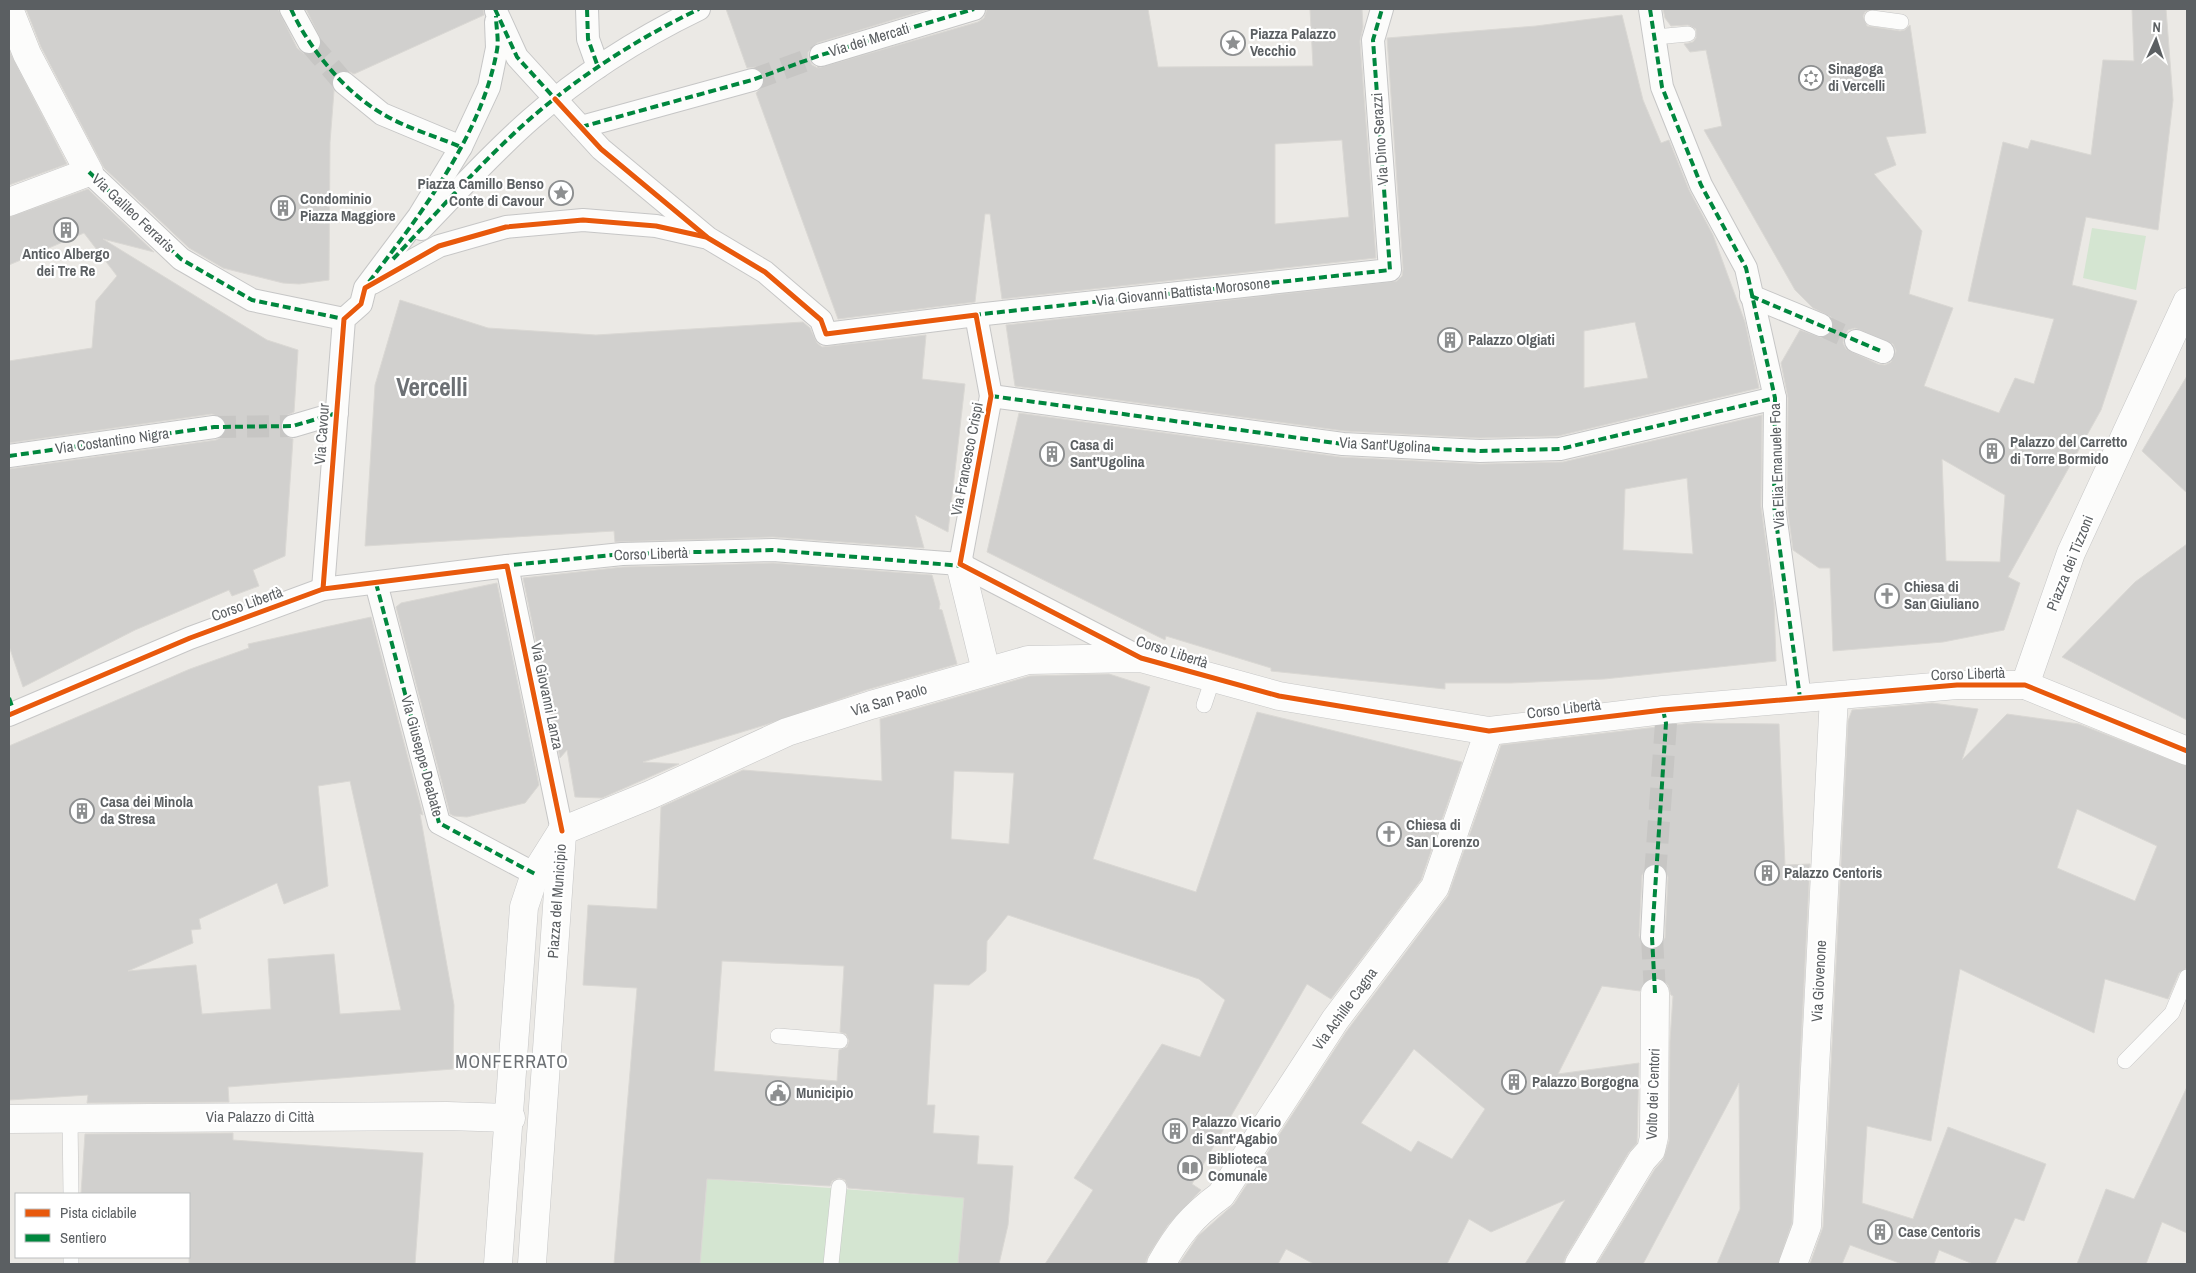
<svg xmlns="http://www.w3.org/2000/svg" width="2196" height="1273" font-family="'Archivo Narrow',sans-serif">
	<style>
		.green { fill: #d4e5d1 }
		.building { fill: #d1d0ce; stroke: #dad8d4; fill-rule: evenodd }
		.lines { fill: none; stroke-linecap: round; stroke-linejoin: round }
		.pedestrian-tunnel { stroke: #c7c6c4; stroke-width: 22; stroke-dasharray: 22 11; stroke-linecap: butt }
		.service-casing { stroke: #c6c6c6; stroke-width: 16 }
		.pedestrian-casing { stroke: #c6c6c6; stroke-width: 24 }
		.minor-casing { stroke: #c6c6c6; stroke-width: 29 }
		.service { stroke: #fcfcfb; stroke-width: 15 }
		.pedestrian { stroke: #fcfcfb; stroke-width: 22 }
		.minor { stroke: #fcfcfb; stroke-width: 28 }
		.quiet { stroke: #00873e; stroke-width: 4; stroke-dasharray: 8 4; stroke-linecap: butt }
		.cycleway-casing { stroke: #fff; stroke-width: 8 }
		.cycleway { stroke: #e8590c; stroke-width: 5 }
		.labels { text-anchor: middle; stroke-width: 4.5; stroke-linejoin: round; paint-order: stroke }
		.poi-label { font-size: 15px; font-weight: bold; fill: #5b5f62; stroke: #fff; text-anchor: start }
		.street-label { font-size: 15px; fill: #5b5f62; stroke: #fff }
		.quarter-label { font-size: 18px; letter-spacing: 1px; fill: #6c7074; stroke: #fff }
		.town-label { font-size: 25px; font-weight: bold; fill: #6c7074; stroke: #fff }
	</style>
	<rect width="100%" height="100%" fill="#ebe9e5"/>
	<g class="green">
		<path d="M2092,228L2146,236L2136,290L2083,278Z"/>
		<path d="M707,1179L964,1198L958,1264H700Z"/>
	</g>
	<g class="building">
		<path d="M26,9H278L297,48L303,53L309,55L320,49L322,42L306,9H483L484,15L354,74L346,70L339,71L334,75L331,81L334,91L330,142L329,280L299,284L283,283L223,268L189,248L104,168L41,47Z"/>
		<path d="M726,9H929L817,43L808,52V58L812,65L818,68L978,22L984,18L987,9H1148L1158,67L1313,66L1310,9H1362L1363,27L1360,41L1376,258L1002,299L990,214H985L975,302L838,319L756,93L765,84L764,76L756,67L747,68ZM1342,140L1349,217L1275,224V144Z"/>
		<path d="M1663,9H1872L1865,12L1863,16L1867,26L1900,31L1905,30L1910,25L1926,133L1886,137L1896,165L1874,174L1922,231L1909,294L1953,308L1924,386L1999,413L2015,378L2034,384L2054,319L1968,301L2003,142L2028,149L2031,140L2091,155L2103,60L2134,61L2132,9H2166L2173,100L2158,230L2086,217L2072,285L2137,301L2101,410L2008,577L2020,583L2004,630L1943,642L1833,651L1830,568H1819L1793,550L1787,505L1788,398L1781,363L1800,330L1823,338L1833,330L1834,323L1831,317L1813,308L1795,290L1704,130L1722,126L1706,50L1690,52L1684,44L1693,42L1696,38V29L1688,25L1671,26L1665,18ZM1855,328L1893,344L1896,351L1891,362L1885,365L1878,364L1846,349L1843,343L1844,336L1848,330ZM1942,459L2005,495L2000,562L1946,561Z"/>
		<path d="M1622,15L1643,100L1661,143L1669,140L1689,190L1713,235L1745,322L1759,388L1558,436L1480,438L1344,431L1015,386L1006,325L1397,281L1402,276L1403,269L1387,38L1536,26ZM1635,322L1648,378L1584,388V331Z"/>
		<path d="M9,50L67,164L9,185Z"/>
		<path d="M88,189L154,252L103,239L267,340L298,350L294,412L284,417L280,423L284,435L293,439L285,556L253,570L259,586L232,596L229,590L135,630L23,687L9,646V469L216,440L222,437L226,431L224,419L212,414L9,443V361L92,348L96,301L117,276L84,233L9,265V217Z"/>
		<path d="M400,300L488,328L596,335L803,322L810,328L817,343L822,347L926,335L922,379L965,384L948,532L915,515L924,548L773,537L615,542L614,531L365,546L375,385Z"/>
		<path d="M2187,376V493L2142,451Z"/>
		<path d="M1019,413L1341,457L1480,464L1563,462L1762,415L1761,506L1774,603L1776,661L1604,679L1511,683H1445V689L1271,671V668L1166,636L1165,640L987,552ZM1687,478L1693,554L1623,550L1625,489Z"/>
		<path d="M2187,544V720L2062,657L2135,582Z"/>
		<path d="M773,563L932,575L940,604L939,609L942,610L957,664L866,690L765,725L643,762L679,764L602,798L575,797L567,750L560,758L523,578L623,567Z"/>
		<path d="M497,583L539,785L525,803L467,817L454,816L450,814L396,607L401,603Z"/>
		<path d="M371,617L423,815L420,814L454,1005L453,1069L228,1087L229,1102L87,1103L88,1095L9,1100V746L190,669L249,648L248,644ZM350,781L401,1010L340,1014L334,954L268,959L271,1009L202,1014L196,965L128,971L193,943L191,930L201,929L199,919L277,883L284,904L328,886L318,786Z"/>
		<path d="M1109,674L1150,687L1093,859L1196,892L1257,712L1462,762L1421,880L1331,999L1307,984L1192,1184L1201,1190L1168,1225L1148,1256L1145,1264H1045L1093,1190L1074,1178L1162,1044L1200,1057L1225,1000L1199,979L1008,915L987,941L986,971L969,985L934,984L927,1105H935L933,1133L979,1136L977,1164L1013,1166L1008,1225L999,1264H958L964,1198L848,1188L845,1180L839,1178L832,1181L830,1186L707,1179L700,1264H614L637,988L583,985L588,905L657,909L661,807L743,770L882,781L880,719L1030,676ZM954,771L1014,773L1009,844L951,839ZM722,961L844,966L840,1032L846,1034L849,1041L847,1047L839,1050L837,1081L714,1071Z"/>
		<path d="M1932,703L1978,709L1962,760L2007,714L2079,724L2187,766V968L2179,973L2168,999L2105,979L2094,1033L1960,969L1931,1141L1867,1126L1862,1203L1913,1219L1948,1127L2046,1164L2024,1221L2015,1218L1995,1264H1973L1939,1250L1934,1264H1902L1850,1245L1842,1264H1810L1823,1227L1848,721L1852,710ZM2077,809L2157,846L2135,901L2057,868Z"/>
		<path d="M1692,723L1779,724L1785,865L1810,864L1792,1223L1778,1264H1717L1740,1209L1739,1083L1643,1264H1597L1655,1169L1663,1160L1669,1141L1670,1041L1673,996L1671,995L1668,985L1663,980L1656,977L1647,980L1640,991L1602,986L1558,1074L1639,1063L1637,1143L1629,1152L1566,1256L1563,1264H1525L1565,1200L1491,1232L1469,1219L1447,1264H1314L1286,1249L1278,1264H1179L1198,1236L1234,1204L1346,1032L1448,896L1501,745ZM1655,863L1662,865L1668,877L1665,938L1658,948L1652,950L1645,948L1639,936L1642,875L1649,865ZM1414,1049L1485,1109L1452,1159L1418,1141L1411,1152L1361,1123Z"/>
		<path d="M2187,1087V1233L2162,1222L2146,1264H2077L2106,1189L2134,1199Z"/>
		<path d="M233,1133V1140L423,1153L415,1264H189V1194H81L85,1134Z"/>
	</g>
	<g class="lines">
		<g class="pedestrian-tunnel">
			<path d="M309,42L344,83"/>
			<path d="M752,80L821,55"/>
			<path d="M1821,325L1856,341"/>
			<path d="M214,427L293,426"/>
			<path d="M1655,876L1666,723"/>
			<path d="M1652,937L1655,993"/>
		</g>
		<defs>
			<g id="service">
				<path d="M1872,18L1901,22"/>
				<path d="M1655,37L1688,34"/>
				<path d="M1204,705L1213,678"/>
				<path d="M778,1036L840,1041"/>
				<path d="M2125,1061L2172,1013L2187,977"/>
				<path d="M70,1118L71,1194"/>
				<path d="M71,1264V1257"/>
				<path d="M831,1264L839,1187"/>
			</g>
			<g id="pedestrian">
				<path d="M291,9L309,42"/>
				<path d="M587,9L588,39L598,67"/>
				<path d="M1650,9L1662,87L1701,185L1746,268L1775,398L1774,506L1800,698"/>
				<path d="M496,11L517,57L601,149L708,238L765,272L821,320L826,334L976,315L1390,270L1373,40L1382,9"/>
				<path d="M821,55L974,9"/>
				<path d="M344,83L382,114L461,147"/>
				<path d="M581,127L752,80"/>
				<path d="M89,172L181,259L252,300L344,319"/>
				<path d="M421,229C457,192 492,153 531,119C582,74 639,38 699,9"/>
				<path d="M372,283L439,246L506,227L583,220L656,226L704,237"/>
				<path d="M1751,296L1821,325"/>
				<path d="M1856,341L1883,352"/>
				<path d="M991,396L1343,444L1480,451L1560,449L1775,398"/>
				<path d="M293,426L337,413"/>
				<path d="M9,456L214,427"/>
				<path d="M960,564L991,396L976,315"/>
				<path d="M507,566L562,831"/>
				<path d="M376,583L439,823L535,874"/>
				<path d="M323,589L344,319L361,304L365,288L419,216L461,147L489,87L497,48L496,22"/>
				<path d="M9,715L190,638L323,589L507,566L622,554L773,550L960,564L1141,658"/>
				<path d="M1652,937L1655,876"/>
			</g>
			<g id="minor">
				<path d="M9,202L89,172L27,54L9,9"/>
				<path d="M960,564L986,671"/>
				<path d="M2025,685L2071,553L2187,302"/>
				<path d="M562,831L650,795L787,732L871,705L1028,660L1141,658L1279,696L1489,731L1663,710L1957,685H2025L2187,751"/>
				<path d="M9,1119L447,1116L511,1118"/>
				<path d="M498,1264L524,907L535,874L562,831"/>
				<path d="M532,1264L562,835"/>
				<path d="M1161,1264C1178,1234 1192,1216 1221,1195L1335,1020L1435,887L1489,731"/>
				<path d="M1579,1264L1642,1160L1651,1150L1654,1137L1655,993"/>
				<path d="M1793,1264L1807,1226L1834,696"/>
			</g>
		</defs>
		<use href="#service" class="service-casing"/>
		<use href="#pedestrian" class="pedestrian-casing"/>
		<use href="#minor" class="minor-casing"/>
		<use href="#service" class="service"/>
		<use href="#pedestrian" class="pedestrian"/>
		<use href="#minor" class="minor"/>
		<g class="quiet">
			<path d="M291,9C308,47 345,93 383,114C406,128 435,136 461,147"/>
			<path d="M495,9L517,57L557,101"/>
			<path d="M587,9L588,39L598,67"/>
			<path d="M1650,9L1662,87L1701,185L1746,268L1775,398L1774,506L1800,698"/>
			<path d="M581,127L752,80L821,55L974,9"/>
			<path d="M89,172L181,259L252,300L344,319"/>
			<path d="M393,259C438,212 482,161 531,118C582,74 639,38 699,9"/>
			<path d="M369,282C420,215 482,135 497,50C499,39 496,27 496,16"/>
			<path d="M1751,296L1883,352"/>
			<path d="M973,315L1390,270L1373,40L1382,9"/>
			<path d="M991,396L1343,444L1480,451L1560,449L1775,398"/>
			<path d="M9,456L214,427L293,426L337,413"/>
			<path d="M502,566L622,554L773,550L963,566"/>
			<path d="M376,583L439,823L535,874"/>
			<path d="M9,698L14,712"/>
			<path d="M1655,993L1652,937L1666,723L1663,710"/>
		</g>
		<defs>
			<g id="cycleway">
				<path d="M555,99L601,149L708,238L765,272L821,320L826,334L976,315L991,396L960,564L1141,658L1279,696L1489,731L1663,710L1957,685H2025L2187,751"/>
				<path d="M323,589L344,319L361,304L365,288L439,246L506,227L583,220L656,226L706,237"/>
				<path d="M9,715L190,638L323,589L507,566L562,831"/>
			</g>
		</defs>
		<use href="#cycleway" class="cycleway-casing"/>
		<use href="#cycleway" class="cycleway"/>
	</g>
	<defs>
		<symbol id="sight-ring" viewBox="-11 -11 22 22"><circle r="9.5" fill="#fff" stroke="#8d8f90" stroke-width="1.5"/><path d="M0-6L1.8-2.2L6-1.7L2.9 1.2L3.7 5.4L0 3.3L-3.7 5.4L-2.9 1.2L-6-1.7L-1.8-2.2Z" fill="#8d8f90"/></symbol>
		<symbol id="synagogue-ring" viewBox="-11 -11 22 22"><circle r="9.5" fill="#fff" stroke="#8d8f90" stroke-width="1.5"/><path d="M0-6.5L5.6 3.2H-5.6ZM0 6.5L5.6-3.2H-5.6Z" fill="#8d8f90"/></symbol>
		<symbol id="building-ring" viewBox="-11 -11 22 22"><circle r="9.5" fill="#fff" stroke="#8d8f90" stroke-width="1.5"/><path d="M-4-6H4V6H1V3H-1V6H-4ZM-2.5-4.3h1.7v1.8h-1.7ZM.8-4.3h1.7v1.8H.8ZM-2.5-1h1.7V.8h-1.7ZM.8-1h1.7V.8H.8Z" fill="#8d8f90"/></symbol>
		<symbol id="church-ring" viewBox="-11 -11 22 22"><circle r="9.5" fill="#fff" stroke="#8d8f90" stroke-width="1.5"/><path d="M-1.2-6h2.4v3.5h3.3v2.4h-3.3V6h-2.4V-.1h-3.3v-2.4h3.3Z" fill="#8d8f90"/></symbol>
		<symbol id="civic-ring" viewBox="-11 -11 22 22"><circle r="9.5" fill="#fff" stroke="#8d8f90" stroke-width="1.5"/><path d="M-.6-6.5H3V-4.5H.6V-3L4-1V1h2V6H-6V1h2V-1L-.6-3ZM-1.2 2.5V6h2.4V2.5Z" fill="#8d8f90"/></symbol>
		<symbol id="library-ring" viewBox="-11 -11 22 22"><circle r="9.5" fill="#fff" stroke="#8d8f90" stroke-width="1.5"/><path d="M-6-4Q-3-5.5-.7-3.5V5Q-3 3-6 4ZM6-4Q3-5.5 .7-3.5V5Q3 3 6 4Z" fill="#8d8f90"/></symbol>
	</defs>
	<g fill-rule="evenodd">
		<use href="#sight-ring" x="1219" y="29" width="28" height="28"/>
		<use href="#synagogue-ring" x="1797" y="64" width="28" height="28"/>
		<use href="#sight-ring" x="547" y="179" width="28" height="28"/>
		<use href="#building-ring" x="269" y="194" width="28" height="28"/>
		<use href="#building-ring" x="52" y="216" width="28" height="28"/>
		<use href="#building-ring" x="1436" y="326" width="28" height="28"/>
		<use href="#building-ring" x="1978" y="437" width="28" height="28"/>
		<use href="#building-ring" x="1038" y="440" width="28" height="28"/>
		<use href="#church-ring" x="1873" y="582" width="28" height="28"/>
		<use href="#building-ring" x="68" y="797" width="28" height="28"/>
		<use href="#church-ring" x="1375" y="820" width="28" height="28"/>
		<use href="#building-ring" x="1753" y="859" width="28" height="28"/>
		<use href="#building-ring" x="1500" y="1068" width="28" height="28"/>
		<use href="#civic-ring" x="764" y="1079" width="28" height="28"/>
		<use href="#building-ring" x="1161" y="1117" width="28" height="28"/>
		<use href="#library-ring" x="1176" y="1154" width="28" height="28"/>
		<use href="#building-ring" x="1866" y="1218" width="28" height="28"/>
	</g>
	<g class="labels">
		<g class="poi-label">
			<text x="1250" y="39">Piazza Palazzo<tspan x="1250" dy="17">Vecchio</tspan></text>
			<text x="1828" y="74">Sinagoga<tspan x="1828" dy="17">di Vercelli</tspan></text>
			<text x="544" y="189" text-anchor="end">Piazza Camillo Benso<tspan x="544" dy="17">Conte di Cavour</tspan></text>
			<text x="300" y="204">Condominio<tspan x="300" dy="17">Piazza Maggiore</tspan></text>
			<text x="66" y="259" text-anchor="middle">Antico Albergo<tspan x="66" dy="17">dei Tre Re</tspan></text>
			<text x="1468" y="345">Palazzo Olgiati</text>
			<text x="2010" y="447">Palazzo del Carretto<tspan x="2010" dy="17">di Torre Bormido</tspan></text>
			<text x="1070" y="450">Casa di<tspan x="1070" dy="17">Sant'Ugolina</tspan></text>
			<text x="1904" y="592">Chiesa di<tspan x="1904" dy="17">San Giuliano</tspan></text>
			<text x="100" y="807">Casa dei Minola<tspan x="100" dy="17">da Stresa</tspan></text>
			<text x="1406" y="830">Chiesa di<tspan x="1406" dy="17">San Lorenzo</tspan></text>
			<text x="1784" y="878">Palazzo Centoris</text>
			<text x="1532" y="1087">Palazzo Borgogna</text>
			<text x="796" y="1098">Municipio</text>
			<text x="1192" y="1127">Palazzo Vicario<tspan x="1192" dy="17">di Sant'Agabio</tspan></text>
			<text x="1208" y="1164">Biblioteca<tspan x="1208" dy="17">Comunale</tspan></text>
			<text x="1898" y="1237">Case Centoris</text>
		</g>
		<g class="street-label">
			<text transform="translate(869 40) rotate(-17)" y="5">Via dei Mercati</text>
			<text transform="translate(1380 139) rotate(-94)" y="5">Via Dino Serazzi</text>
			<text transform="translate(133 213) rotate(43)" y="5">Via Galileo Ferraris</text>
			<text transform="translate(1183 292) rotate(-6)" y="5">Via Giovanni Battista Morosone</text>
			<text transform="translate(322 434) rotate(-86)" y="5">Via Cavour</text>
			<text transform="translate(112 441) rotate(-8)" y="5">Via Costantino Nigra</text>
			<text transform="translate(1385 445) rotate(3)" y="5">Via Sant'Ugolina</text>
			<text transform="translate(967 459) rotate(-79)" y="5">Via Francesco Crispi</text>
			<text transform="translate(1777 466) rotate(-92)" y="5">Via Elia Emanuele Foa</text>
			<text transform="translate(651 554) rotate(-2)" y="5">Corso Libertà</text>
			<text transform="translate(2070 563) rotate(-68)" y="5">Piazza dei Tizzoni</text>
			<text transform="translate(247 604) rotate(-20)" y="5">Corso Libertà</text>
			<text transform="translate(1172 652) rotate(18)" y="5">Corso Libertà</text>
			<text transform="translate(1968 674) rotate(-2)" y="5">Corso Libertà</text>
			<text transform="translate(547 696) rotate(78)" y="5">Via Giovanni Lanza</text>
			<text transform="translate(889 700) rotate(-17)" y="5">Via San Paolo</text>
			<text transform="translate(1564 709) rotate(-7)" y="5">Corso Libertà</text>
			<text transform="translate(422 756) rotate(75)" y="5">Via Giuseppe Deabate</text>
			<text transform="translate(557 901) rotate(-86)" y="5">Piazza del Municipio</text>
			<text transform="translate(1819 981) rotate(-87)" y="5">Via Giovenone</text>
			<text transform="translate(1345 1009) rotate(-54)" y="5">Via Achille Cagna</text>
			<text transform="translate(1653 1094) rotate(-88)" y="5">Volto dei Centori</text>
			<text x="260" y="1122">Via Palazzo di Città</text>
		</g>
		<g class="quarter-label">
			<text x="512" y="1068">MONFERRATO</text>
		</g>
		<g class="town-label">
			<text x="432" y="396">Vercelli</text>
		</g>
	</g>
	<rect width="2196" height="1273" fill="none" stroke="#5b5f62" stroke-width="20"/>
	<rect x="15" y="1193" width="175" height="65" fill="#ffffff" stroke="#bdbfc0"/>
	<rect x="25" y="1209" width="25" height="8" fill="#e8590c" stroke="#bdbfc0"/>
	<text x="60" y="1218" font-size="15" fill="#5b5f62">Pista ciclabile</text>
	<rect x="25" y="1234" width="25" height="8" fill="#00873e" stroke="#bdbfc0"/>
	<text x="60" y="1243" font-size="15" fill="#5b5f62">Sentiero</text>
	<g transform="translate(2156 40) rotate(3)" stroke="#ffffff" stroke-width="4" paint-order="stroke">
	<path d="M0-4L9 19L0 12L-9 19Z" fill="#5b5f62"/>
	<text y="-8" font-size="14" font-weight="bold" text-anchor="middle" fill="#5b5f62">N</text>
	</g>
</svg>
